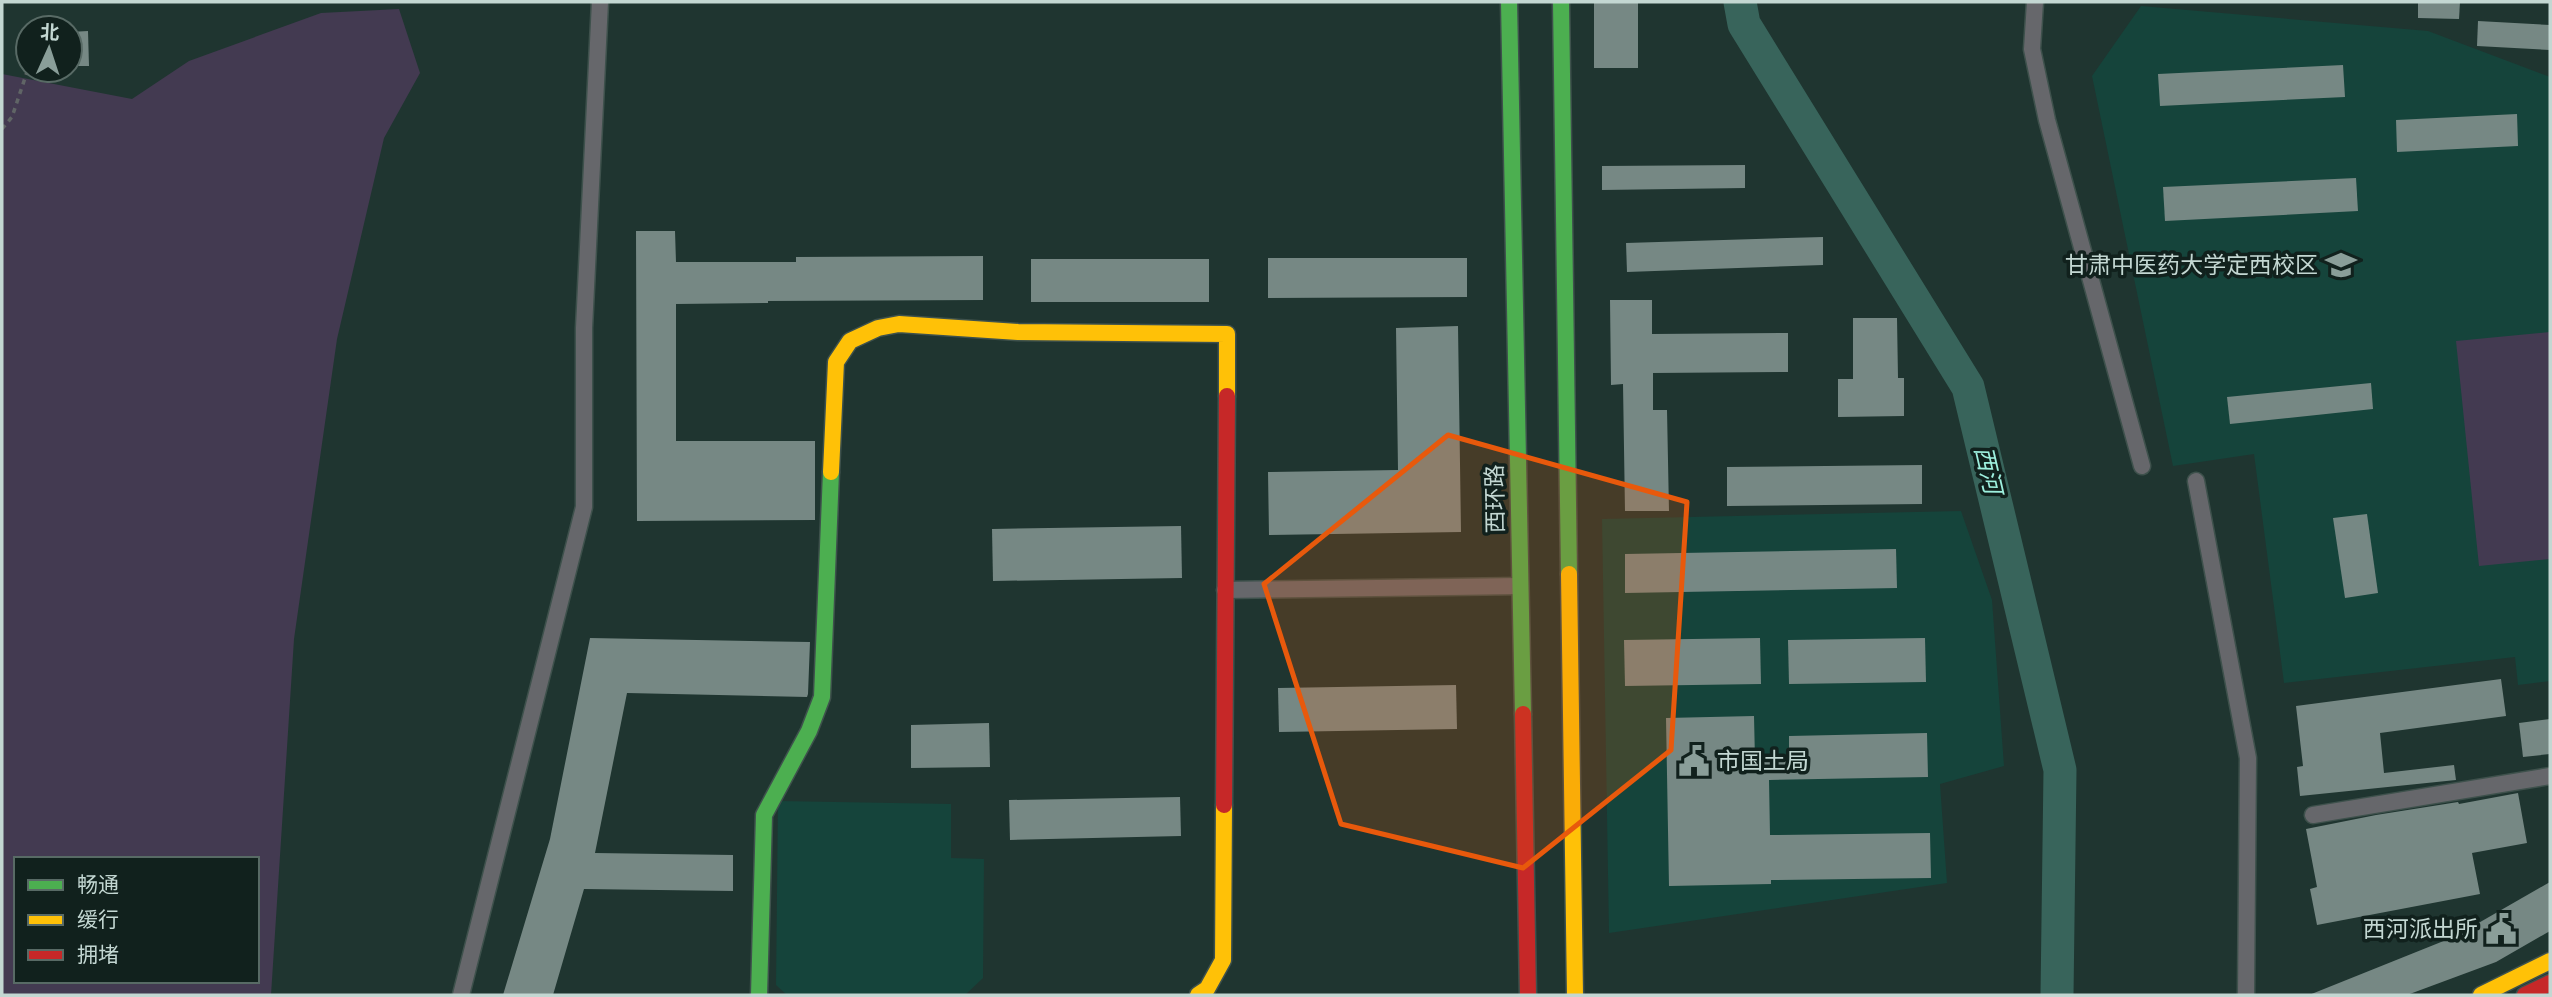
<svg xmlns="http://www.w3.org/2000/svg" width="2552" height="997" font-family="'Exo 2','Noto Sans SC',sans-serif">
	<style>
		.built { fill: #15443b }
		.green { fill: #433a51; fill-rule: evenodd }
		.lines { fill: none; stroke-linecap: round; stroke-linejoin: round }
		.river { stroke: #38645b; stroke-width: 33 }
		.building { fill: #768884 }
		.street-casing { stroke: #3e514c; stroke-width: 19 }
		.fast-casing { stroke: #3e514c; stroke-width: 19 }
		.slow-casing { stroke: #3e514c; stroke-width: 19 }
		.jam-casing { stroke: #3e514c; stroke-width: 19 }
		.path { stroke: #606566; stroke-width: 3.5; stroke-dasharray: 5 5; stroke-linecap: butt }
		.street { stroke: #66676b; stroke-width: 16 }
		.fast { stroke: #4caf50; stroke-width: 16 }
		.slow { stroke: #ffc107; stroke-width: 16 }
		.jam { stroke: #c62828; stroke-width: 16 }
		.marked { fill: #e8590c; fill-opacity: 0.2; stroke: #e8590c; stroke-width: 5; stroke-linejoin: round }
		.labels { text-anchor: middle; stroke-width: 7; stroke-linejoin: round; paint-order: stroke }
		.poi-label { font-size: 23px; fill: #c3d7d2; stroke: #11211d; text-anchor: end }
		.street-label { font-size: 23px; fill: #c3d7d2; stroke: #11211d }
		.water-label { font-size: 24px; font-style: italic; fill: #9ef1df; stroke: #11211d }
	</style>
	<rect width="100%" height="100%" fill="#1f3530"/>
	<g class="built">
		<path d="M2141,6L2428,31L2550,77V681L2518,685L2515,657L2284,683L2254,454L2173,466L2092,76Z"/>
		<path d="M1961,511L1992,600L2004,766L1940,784L1947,883L1609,933L1602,519Z"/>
		<path d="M778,801L951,804V858L984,859L983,978L965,995H787L776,985Z"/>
	</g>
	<g class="green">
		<path d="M399,9L420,73L384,138L337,339L294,639L271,995H2V74L132,99L189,61L321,13ZM16,859H257V981H16Z"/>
		<path d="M2550,332V559L2479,566L2456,341Z"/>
	</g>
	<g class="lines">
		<path class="river" d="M1740,2L1744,24L1968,387L2060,770L2057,995"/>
	</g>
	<g class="building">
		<rect x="1594" y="2" width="44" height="66"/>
		<path d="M2418,2H2460L2459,19L2418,18Z"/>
		<path d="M2478,21L2550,25V50L2477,46Z"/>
		<path d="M88,31L89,66H70V32Z"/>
		<path d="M2343,65L2345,97L2160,106L2158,74Z"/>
		<path d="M2517,114L2518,146L2397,152L2396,120Z"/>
		<path d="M1745,165V188L1602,190V166Z"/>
		<path d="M2356,178L2358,211L2165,221L2163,187Z"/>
		<path d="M636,231H675L676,262H796V257L983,256V300L768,301V303L676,304V441H815V520L637,521Z"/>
		<path d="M1823,237V265L1627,272L1626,243Z"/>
		<path d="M1268,258H1467V297L1268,298Z"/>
		<rect x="1031" y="259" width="178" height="43"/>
		<path d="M1610,300H1652V334L1788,333V372L1653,373V410H1667L1669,511H1625L1623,384L1611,385Z"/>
		<path d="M1853,318H1897L1898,378H1904V416L1838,417V379H1853Z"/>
		<path d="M1458,326L1461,532L1269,535L1268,472L1398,470L1396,328Z"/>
		<path d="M2371,383L2373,409L2230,424L2227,397Z"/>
		<path d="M1922,465V504L1727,506V467Z"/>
		<path d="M2367,514L2378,593L2345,598L2333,518Z"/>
		<path d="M1181,526L1182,578L993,581L992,529Z"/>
		<path d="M1896,549L1897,588L1625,593V554Z"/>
		<path d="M590,638L810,642L808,694L807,697L627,693L595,853L733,855V891L584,889L553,995H503L550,839Z"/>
		<path d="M1760,638L1761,684L1625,686L1624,640Z"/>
		<path d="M1925,638L1926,682L1789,684L1788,640Z"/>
		<path d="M2501,679L2506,716L2380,733L2384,773L2454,765L2456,780L2300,796L2297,767L2303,766L2296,706Z"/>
		<path d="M1456,685L1457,729L1279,732L1278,688Z"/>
		<path d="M1754,716L1755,760H1789V736L1927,733L1928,777L1769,780L1770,835L1930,833L1931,878L1771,880V884L1669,886L1666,718Z"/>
		<path d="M2550,719V754L2523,757L2519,723Z"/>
		<path d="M989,723L990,767L911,768V725Z"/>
		<path d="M2518,793L2527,843L2472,853L2480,894L2317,925L2310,889L2317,887L2306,829L2376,815L2458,802L2459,804Z"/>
		<path d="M1180,797L1181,836L1010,840L1009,800Z"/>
		<path d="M2550,882V931L2496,962L2407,995H2309L2476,928L2475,925Z"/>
	</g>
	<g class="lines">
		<defs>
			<g id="street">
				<path d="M2035,2L2032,49L2047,120L2142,466"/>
				<path d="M2196,481L2248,758L2246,995"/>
				<path d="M1225,590L1520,586"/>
				<path d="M2313,815L2550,776"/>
				<path d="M461,995L584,507V328L600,2"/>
			</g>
			<g id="fast">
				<path d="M1509,2L1523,714"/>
				<path d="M1561,2L1569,574"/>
				<path d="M759,995L764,815L809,731L822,697L831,472"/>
			</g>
			<g id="slow">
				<path d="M831,472L836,362L850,341L878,328L899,324L1018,332L1227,334V396"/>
				<path d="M1569,574L1575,995"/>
				<path d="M1198,995L1207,989L1223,960L1224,805"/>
				<path d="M2481,995L2550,961"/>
			</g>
			<g id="jam">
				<path d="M1523,714L1528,995"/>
				<path d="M1224,805L1227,396"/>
				<path d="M2525,995L2550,983"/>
			</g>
		</defs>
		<use href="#street" class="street-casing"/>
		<use href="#fast" class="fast-casing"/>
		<use href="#slow" class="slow-casing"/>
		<use href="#jam" class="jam-casing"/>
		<path class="path" d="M2,129L12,117L28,69"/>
		<use href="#street" class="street"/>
		<use href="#fast" class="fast"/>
		<use href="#slow" class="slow"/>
		<use href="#jam" class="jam"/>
	</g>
	<path class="marked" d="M1448,435L1687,502L1671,750L1523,868L1341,824L1264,584Z"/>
	<defs>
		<symbol id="university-bare" viewBox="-9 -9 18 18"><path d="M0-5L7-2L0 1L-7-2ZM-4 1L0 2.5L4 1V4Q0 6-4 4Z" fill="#8a9e99" stroke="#11211d" stroke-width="2.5" paint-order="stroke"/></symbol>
		<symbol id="civic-bare" viewBox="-9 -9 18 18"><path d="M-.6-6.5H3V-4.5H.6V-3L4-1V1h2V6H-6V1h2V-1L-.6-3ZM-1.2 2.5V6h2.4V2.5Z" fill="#8a9e99" stroke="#11211d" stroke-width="2.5" paint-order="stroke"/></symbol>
	</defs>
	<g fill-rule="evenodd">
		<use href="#university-bare" x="2319" y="243" width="44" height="44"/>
		<use href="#civic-bare" x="1672" y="739" width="44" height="44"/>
		<use href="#civic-bare" x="2479" y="907" width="44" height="44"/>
	</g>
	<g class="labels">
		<g class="poi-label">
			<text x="2318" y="273">甘肃中医药大学定西校区</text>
			<text x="1717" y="769" text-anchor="start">市国土局</text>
			<text x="2478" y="937">西河派出所</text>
		</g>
		<g class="street-label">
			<text transform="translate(1495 499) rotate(-91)" y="8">西环路</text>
		</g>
		<g class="water-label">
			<text transform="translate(1988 470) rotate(77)" y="8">西河</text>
		</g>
	</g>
	<rect width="2552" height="997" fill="none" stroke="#c3d7d2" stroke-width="7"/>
	<rect x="14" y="857" width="245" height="126" fill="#11211d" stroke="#586a65" stroke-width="2"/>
	<rect x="28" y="880" width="35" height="10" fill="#4caf50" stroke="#586a65" stroke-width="2"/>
	<text x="77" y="892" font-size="21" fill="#c3d7d2">畅通</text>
	<rect x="28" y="915" width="35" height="10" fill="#ffc107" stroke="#586a65" stroke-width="2"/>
	<text x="77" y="927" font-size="21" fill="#c3d7d2">缓行</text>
	<rect x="28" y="950" width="35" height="10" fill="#c62828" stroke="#586a65" stroke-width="2"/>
	<text x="77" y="962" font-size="21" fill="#c3d7d2">拥堵</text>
	<g transform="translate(49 49) rotate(3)"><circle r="33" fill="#11211d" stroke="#586a65" stroke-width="2"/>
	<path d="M0-5L12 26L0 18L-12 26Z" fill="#8a9e99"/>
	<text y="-10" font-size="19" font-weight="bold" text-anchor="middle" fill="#c3d7d2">北</text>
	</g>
</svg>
